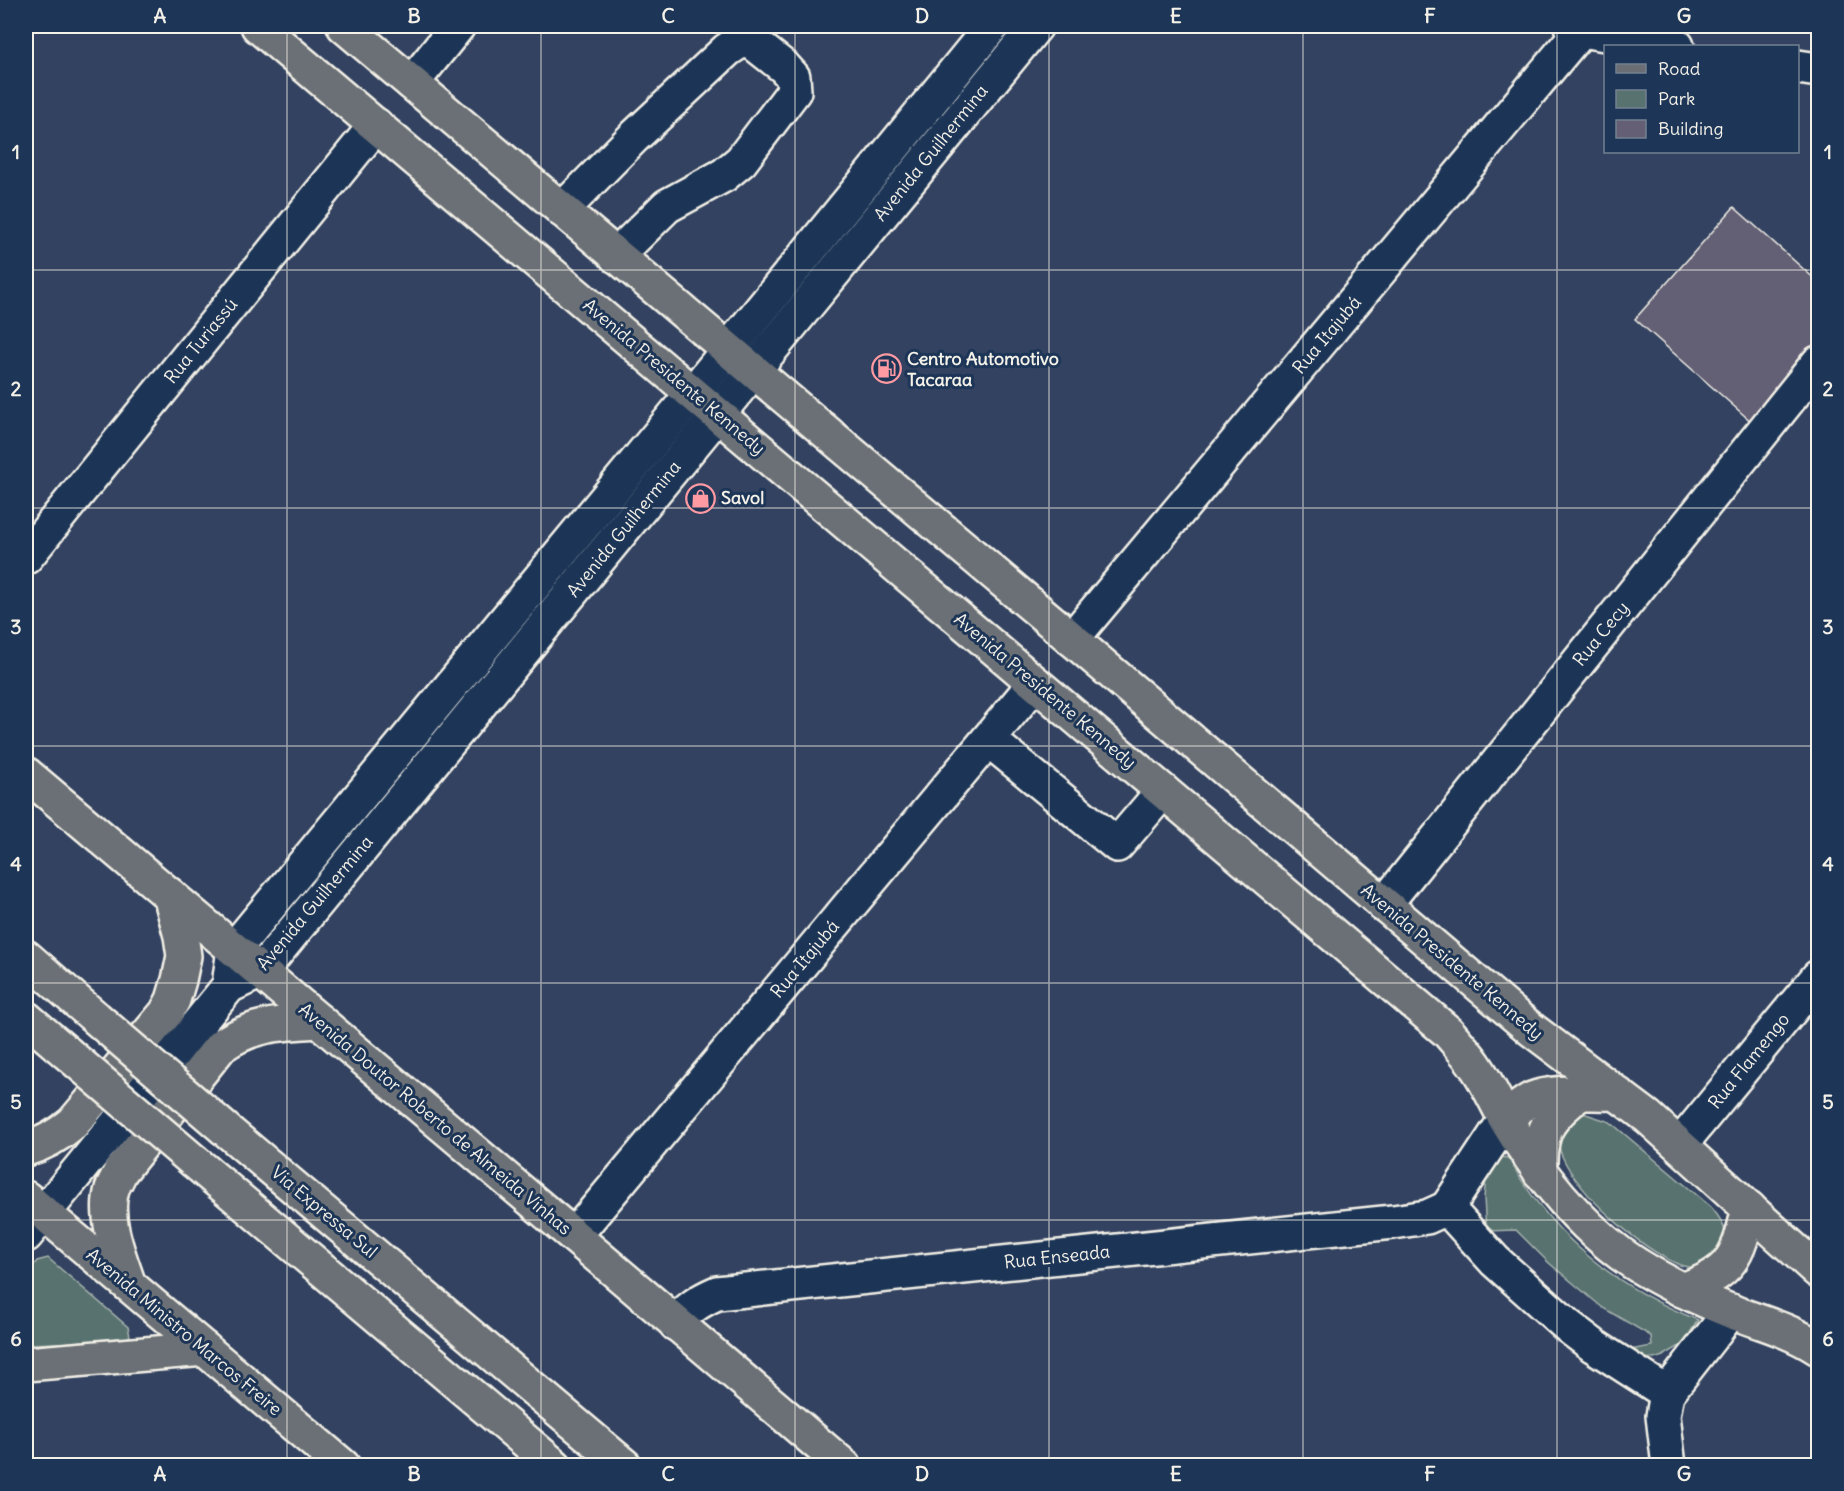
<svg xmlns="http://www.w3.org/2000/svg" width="1844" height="1491" font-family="Delius,sans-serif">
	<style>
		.green { fill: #58726f; stroke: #a6b2ac; stroke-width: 1.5 }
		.building { fill: #645f74; stroke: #f4f1e8; stroke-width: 1.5 }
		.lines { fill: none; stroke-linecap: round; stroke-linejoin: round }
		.minor-casing { stroke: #f4f1e8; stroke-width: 38 }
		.major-casing { stroke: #f4f1e8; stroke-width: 38 }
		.highway-casing { stroke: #f4f1e8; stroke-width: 38 }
		.minor { stroke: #1d3557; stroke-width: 33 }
		.major { stroke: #6b6f75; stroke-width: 33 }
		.highway { stroke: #6b6f75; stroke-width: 33 }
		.highway-bridge-casing { stroke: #f4f1e8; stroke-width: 38; stroke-linecap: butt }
		.highway-bridge { stroke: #6b6f75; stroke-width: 33 }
		.grid { fill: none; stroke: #f4f1e8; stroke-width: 1.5; stroke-opacity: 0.55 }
		.labels { text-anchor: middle; stroke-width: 6; stroke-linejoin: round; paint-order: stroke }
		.street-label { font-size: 18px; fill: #f4f1e8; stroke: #1d3557 }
		.poi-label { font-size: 18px; font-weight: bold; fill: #f4f1e8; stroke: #1d3557; text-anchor: start }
		.neatline { fill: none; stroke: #f4f1e8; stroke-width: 2 }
		.grid-label { font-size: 20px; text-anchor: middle; font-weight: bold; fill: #f4f1e8 }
	</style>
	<rect width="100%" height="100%" fill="#324260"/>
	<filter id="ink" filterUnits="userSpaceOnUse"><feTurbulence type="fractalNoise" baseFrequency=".0167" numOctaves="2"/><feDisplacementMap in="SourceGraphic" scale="12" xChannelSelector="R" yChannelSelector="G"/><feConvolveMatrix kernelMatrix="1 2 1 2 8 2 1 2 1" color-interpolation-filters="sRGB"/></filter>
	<g filter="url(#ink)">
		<g class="green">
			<path d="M1577,1114H1586L1610,1122L1711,1207C1721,1219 1726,1227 1726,1242L1703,1268C1695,1268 1688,1268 1680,1265C1640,1248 1580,1196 1562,1156C1559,1149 1558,1142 1558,1134Z"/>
			<path d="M1502,1157L1508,1158C1553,1237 1614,1287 1698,1320L1683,1344L1663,1356L1654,1359L1643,1358L1630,1350L1652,1346L1651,1336L1603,1308L1549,1263L1516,1230L1486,1231L1484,1198L1486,1178L1497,1158Z"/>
			<path d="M48,1258L128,1327L130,1336L122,1341L26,1344V1275L37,1261Z"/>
		</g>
		<g class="building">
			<path d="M1793,26H1818V30Z"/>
			<path d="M1734,207L1818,282V350L1754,424L1635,319Z"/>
		</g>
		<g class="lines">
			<defs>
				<g id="minor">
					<path d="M1571,26L1581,30L1677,46"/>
					<path d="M1798,67L1818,70"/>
					<path d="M412,83L458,26"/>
					<path d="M562,210L634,137L727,50L739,42L751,41L784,67L793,77L794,91L741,161L724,175L667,206L616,256"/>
					<path d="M26,557L376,125"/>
					<path d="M1072,639L1581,30"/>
					<path d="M989,740L1117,845L1163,791"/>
					<path d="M1384,905L1818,363"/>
					<path d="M230,978L234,949L693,393L992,26"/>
					<path d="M1680,1145L1818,977"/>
					<path d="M1447,1208L1495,1261L1569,1327L1594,1346L1667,1393"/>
					<path d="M1447,1208L1506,1119"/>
					<path d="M26,1235L229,986L261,971L1036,26"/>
					<path d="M574,1236L1035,683"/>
					<path d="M676,1324C687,1308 701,1300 717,1293L1393,1222L1427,1217L1447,1208"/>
					<path d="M1669,1466L1663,1416L1667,1393L1731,1311"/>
				</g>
				<g id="major">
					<path d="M258,26L1448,1032C1458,1044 1469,1055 1477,1068C1488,1084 1496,1102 1506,1120C1536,1170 1574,1219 1621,1254C1654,1278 1693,1296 1730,1311C1762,1323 1790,1330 1818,1348"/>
					<path d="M344,26L1072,639L1531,1029L1648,1117L1818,1271"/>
					<path d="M26,774L574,1236L844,1466"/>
					<path d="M1506,1119C1514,1112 1522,1104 1532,1099C1555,1090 1589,1094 1613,1093"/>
					<path d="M26,1149C44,1144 59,1135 73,1123L166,1013L173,1000L179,980L184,956L181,936L170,895"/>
					<path d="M1540,1172C1539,1131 1547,1119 1579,1094"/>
					<path d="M26,1198L343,1466"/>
					<path d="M129,1285C120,1258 103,1218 112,1189C114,1183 118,1178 120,1172L221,1046C252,1024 282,1023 319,1021"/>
					<path d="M1682,1290C1732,1273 1738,1257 1749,1208"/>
					<path d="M26,1364L205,1349"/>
				</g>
				<g id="highway">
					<path d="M26,957L96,1018"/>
					<path d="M26,1018L67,1053"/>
					<path d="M225,1129L625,1466"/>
					<path d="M195,1162L555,1466"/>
				</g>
			</defs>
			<use href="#minor" class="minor-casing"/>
			<use href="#major" class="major-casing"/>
			<use href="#highway" class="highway-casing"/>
			<use href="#minor" class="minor"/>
			<use href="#major" class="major"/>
			<use href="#highway" class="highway"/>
			<defs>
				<g id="highway-bridge">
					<path d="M96,1018L225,1129"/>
					<path d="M67,1053L195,1162"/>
				</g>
			</defs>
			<use href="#highway-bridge" class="highway-bridge-casing"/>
			<use href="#highway-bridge" class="highway-bridge"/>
		</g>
	</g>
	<path class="grid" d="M287,26V1466M541,26V1466M795,26V1466M1049,26V1466M1303,26V1466M1557,26V1466M26,270H1818M26,508H1818M26,746H1818M26,983H1818M26,1220H1818"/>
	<defs>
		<symbol id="fuel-ring" viewBox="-11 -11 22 22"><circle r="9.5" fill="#1d3557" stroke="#ff9aa2" stroke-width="1.5"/><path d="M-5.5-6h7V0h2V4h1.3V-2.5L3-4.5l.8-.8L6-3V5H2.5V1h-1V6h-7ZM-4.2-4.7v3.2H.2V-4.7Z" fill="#ff9aa2"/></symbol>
		<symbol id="shop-ring" viewBox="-11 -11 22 22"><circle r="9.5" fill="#1d3557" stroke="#ff9aa2" stroke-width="1.5"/><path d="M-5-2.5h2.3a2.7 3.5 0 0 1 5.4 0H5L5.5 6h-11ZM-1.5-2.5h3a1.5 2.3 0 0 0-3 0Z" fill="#ff9aa2"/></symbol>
	</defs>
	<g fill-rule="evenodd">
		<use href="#fuel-ring" x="870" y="352" width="33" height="33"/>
		<use href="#shop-ring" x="684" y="482" width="33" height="33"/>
	</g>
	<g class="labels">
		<g class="street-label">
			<text transform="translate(931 153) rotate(-51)" y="6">Avenida Guilhermina</text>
			<text transform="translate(1327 335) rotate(-50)" y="6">Rua Itajubá</text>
			<text transform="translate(201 341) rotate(-51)" y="6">Rua Turiassú</text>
			<text transform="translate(674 377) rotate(40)" y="6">Avenida Presidente Kennedy</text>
			<text transform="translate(624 529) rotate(-51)" y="6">Avenida Guilhermina</text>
			<text transform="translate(1601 634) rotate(-51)" y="6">Rua Cecy</text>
			<text transform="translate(1045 691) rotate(40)" y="6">Avenida Presidente Kennedy</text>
			<text transform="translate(315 903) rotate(-50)" y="6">Avenida Guilhermina</text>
			<text transform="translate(805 959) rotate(-50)" y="6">Rua Itajubá</text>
			<text transform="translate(1452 962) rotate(40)" y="6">Avenida Presidente Kennedy</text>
			<text transform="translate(1749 1061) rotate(-51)" y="6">Rua Flamengo</text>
			<text transform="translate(435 1119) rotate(40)" y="6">Avenida Doutor Roberto de Almeida Vinhas</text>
			<text transform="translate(324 1212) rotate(40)" y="6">Via Expressa Sul</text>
			<text transform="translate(1057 1257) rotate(-6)" y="6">Rua Enseada</text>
			<text transform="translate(184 1332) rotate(40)" y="6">Avenida Ministro Marcos Freire</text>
		</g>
		<g class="poi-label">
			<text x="907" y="365">Centro Automotivo<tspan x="907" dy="21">Tacaraa</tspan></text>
			<text x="721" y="504">Savol</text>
		</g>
	</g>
	<rect width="1844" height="1491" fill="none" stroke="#1d3557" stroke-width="66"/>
	<rect x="1604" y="45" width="195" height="108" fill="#1d3557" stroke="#738091" stroke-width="1.5"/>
	<rect x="1616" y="64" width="30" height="9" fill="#6b6f75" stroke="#738091" stroke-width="1.5"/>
	<text x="1658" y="75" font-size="18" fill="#f4f1e8">Road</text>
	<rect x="1616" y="90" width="30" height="18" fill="#58726f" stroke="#738091" stroke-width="1.5"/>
	<text x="1658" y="105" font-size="18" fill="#f4f1e8">Park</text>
	<rect x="1616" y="120" width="30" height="18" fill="#645f74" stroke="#738091" stroke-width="1.5"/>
	<text x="1658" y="135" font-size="18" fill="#f4f1e8">Building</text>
	<rect x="33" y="33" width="1778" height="1425" class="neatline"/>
	<g class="grid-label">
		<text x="160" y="23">A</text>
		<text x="414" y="23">B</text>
		<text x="668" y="23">C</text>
		<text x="922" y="23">D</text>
		<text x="1176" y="23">E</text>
		<text x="1430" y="23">F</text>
		<text x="1684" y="23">G</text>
		<text x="16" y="159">1</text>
		<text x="1828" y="159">1</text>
		<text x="16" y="396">2</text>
		<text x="1828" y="396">2</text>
		<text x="16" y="634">3</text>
		<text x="1828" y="634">3</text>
		<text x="16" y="871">4</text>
		<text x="1828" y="871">4</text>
		<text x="16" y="1109">5</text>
		<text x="1828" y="1109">5</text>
		<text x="16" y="1346">6</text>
		<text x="1828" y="1346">6</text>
		<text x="160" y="1481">A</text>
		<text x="414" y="1481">B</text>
		<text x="668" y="1481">C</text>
		<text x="922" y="1481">D</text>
		<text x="1176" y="1481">E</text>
		<text x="1430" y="1481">F</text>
		<text x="1684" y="1481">G</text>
	</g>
</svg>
